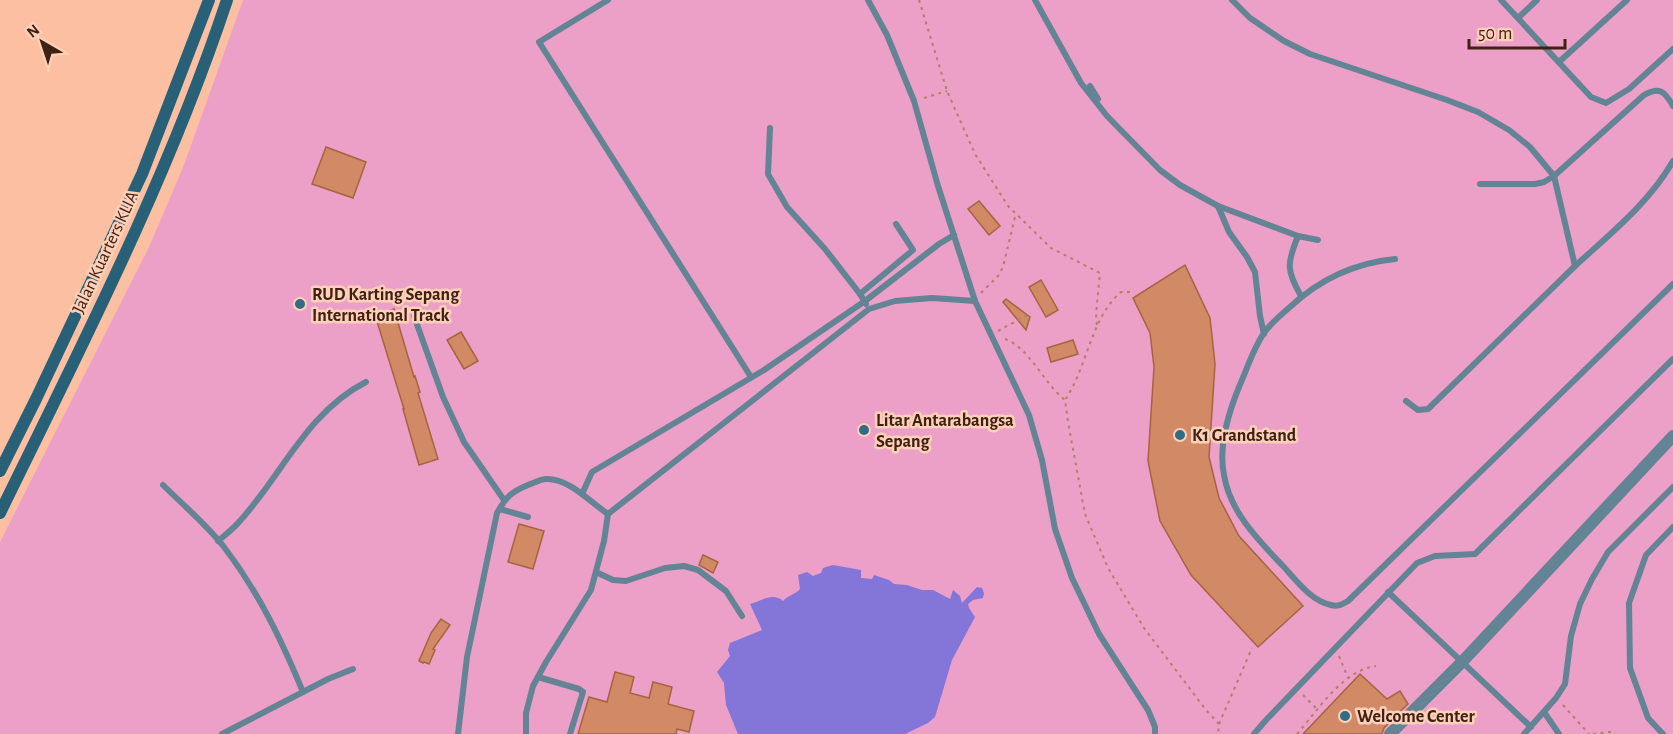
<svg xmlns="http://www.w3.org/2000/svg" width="1673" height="734" font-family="'Alegreya Sans',sans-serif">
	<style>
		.green { fill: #ec9fc7 }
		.water { fill: #8376d8 }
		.building { fill: #d28a66; stroke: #a7633f; stroke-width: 1.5 }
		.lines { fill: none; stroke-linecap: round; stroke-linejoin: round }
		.path { stroke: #b08068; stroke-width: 2; stroke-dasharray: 3 4.5; stroke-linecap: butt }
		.lane { stroke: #628494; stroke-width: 6 }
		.street { stroke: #628494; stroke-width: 12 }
		.secondary { stroke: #286077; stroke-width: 12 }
		.poi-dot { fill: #306c84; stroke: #fed0b9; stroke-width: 2 }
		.labels { text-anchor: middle; stroke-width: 5; stroke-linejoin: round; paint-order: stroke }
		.street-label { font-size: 18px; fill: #3e2112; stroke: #fed0b9 }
		.poi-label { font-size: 18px; font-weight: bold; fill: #3e2112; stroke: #fed0b9; text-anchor: start }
	</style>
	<rect width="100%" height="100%" fill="#fcbfa1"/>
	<path class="green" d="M243,0H1673V734H0V542L149,247L184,165Z"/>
	<path class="water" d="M833,565L861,570V578L872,579L874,575L889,580L894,584L907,585L922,590H933L950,599L953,590L960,596L962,603L977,587L982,588L984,593L983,598L973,600L968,604L969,608L975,617L952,660L935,717L928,723L905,734H738L726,705L724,683L717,672L730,656L728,650L730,643L762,630L750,604C761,601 773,592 783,601C788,595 795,595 800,589L798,575L807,572L813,576L821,573L823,568Z"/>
	<g class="building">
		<path d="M326,147L366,162L353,198L312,184Z"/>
		<path d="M979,201L1000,226L989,235L968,209Z"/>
		<path d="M1185,265L1210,318L1215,364L1209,457L1219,498L1239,536L1303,606L1258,647L1191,575L1160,521L1148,461L1154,367L1150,333L1133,298Z"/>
		<path d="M1041,280L1058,310L1046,317L1029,287Z"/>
		<path d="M1006,299L1030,317L1026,330L1003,302Z"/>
		<path d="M394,309L414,377L415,376L420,392L418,393L438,459L419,465L403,409H404L375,315Z"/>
		<path d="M461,332L478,361L464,369L447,340Z"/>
		<path d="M1073,340L1078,354L1051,362L1047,348Z"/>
		<path d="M519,524L544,531L533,569L508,562Z"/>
		<path d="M703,555L718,562L713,573L699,565Z"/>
		<path d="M441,619L450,625L433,649L435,650L429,664L424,662L423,663L419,661L431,633Z"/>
		<path d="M615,672L634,677L630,693L649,698L653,682L672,687L668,704L694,711L689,732L677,729L676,734H578L589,697L607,702Z"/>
		<path d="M1360,674L1387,699L1400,691L1408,704L1384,728L1382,734H1303Z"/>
	</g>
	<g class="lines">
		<g class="path">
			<path d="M919,0L947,91L975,154L1008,206L1051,248L1100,273L1096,314L1097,326"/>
			<path d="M924,98L947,91"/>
			<path d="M1130,292H1121C1090,319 1088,366 1065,400L1068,422L1085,514L1108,568L1144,628L1206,710L1219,724L1218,734"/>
			<path d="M981,293L998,276L1003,267L1016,213"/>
			<path d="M998,331L1031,313"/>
			<path d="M1005,339C1030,348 1044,384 1065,400"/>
			<path d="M1339,656L1348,678"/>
			<path d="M1303,695L1318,710"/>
			<path d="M1563,705L1589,734"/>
			<path d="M1219,724L1252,648"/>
			<path d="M1297,734C1318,710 1343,670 1376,666"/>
			<path d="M1593,734L1610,732L1612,734"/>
		</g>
		<g class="lane">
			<path d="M608,0L539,42L751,377"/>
			<path d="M868,0L887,35L914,101L938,186L975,301L1029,415L1042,460L1055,529L1072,578L1099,634L1148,710L1155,727V734"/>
			<path d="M1035,0L1081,83L1107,116L1160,170L1180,185L1218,206L1298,236L1318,240"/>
			<path d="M1232,0L1250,18L1284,41L1310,54L1447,100L1478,112L1509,130L1530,147L1554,176L1575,266L1428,409L1418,410L1406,401"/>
			<path d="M1501,0L1591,97L1606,103L1629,89L1673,49"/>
			<path d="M1518,18L1537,0"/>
			<path d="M1559,62L1627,0"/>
			<path d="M1090,86L1098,99"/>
			<path d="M770,128L768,174L787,207L825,249L860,294L866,304"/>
			<path d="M1480,184H1535L1544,182L1554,176L1644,95C1660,86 1665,92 1673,106"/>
			<path d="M1218,206L1229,232L1247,257L1255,272L1260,316L1264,334"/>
			<path d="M1298,236C1287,263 1286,270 1301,296"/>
			<path d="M1395,259C1354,263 1320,279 1290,307C1281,315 1271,323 1264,333C1253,349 1247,369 1239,387C1228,414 1218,446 1224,475C1230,512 1258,540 1283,566C1296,580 1311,601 1331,605C1338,607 1343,604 1348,601L1673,284"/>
			<path d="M1575,266C1610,234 1649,203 1673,161"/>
			<path d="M860,294L913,250L896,224"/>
			<path d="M414,316L443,397L464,442L504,500"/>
			<path d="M163,485C183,505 206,524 224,547C259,593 281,639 303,692"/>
			<path d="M582,494L592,472L764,370L865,301L939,244L954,235"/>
			<path d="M500,509L528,517"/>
			<path d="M218,541C225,535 233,529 239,522C282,475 307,412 366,382"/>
			<path d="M596,572L613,580L626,581L665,568L684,566L698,570L726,591L742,616"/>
			<path d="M1388,592L1531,727"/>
			<path d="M538,677L579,689L583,692L570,734"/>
			<path d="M1544,712L1559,734"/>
			<path d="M222,734L328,679L353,669"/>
			<path d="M458,734L467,657L497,513C506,497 511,492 528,485C534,483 540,479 547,479C570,479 590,502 608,514L869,309L895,301L932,298L975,301"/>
			<path d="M526,734V713L533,686L546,662L591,590L604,541L608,514"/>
			<path d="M1254,734L1266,720L1417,563L1435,556L1475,554L1673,359"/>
			<path d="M1524,734L1556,698L1565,684L1571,636L1580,604L1592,579L1608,552L1673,487"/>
			<path d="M1663,734L1648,718L1630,668L1629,603L1646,555L1673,527"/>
		</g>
		<path class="street" d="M1390,734L1462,662L1673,436"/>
		<g class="secondary">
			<path d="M0,471L36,399L142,174L209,0"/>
			<path d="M0,513C82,345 168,178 227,0"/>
		</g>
	</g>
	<g class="poi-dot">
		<circle cx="300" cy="304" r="6"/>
		<circle cx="864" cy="430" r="6"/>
		<circle cx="1180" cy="435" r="6"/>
		<circle cx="1345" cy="716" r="6"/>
	</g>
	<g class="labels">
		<g class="street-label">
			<text transform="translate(105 252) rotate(-65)" y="6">Jalan Kuarters KLIA</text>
		</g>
		<g class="poi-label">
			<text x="312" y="300">RUD Karting Sepang<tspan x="312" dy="21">International Track</tspan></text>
			<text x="876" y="426">Litar Antarabangsa<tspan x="876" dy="21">Sepang</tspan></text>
			<text x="1192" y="441">K1 Grandstand</text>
			<text x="1357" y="722">Welcome Center</text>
		</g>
	</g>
	<g transform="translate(42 42) rotate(321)" stroke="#fed0b9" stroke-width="4.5" paint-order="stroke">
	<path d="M0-4.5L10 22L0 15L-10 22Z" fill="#3e2112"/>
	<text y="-9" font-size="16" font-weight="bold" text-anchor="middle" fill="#3e2112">N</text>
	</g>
	<path d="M1469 39v9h96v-9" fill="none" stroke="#3e2112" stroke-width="3"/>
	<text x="1478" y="39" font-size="18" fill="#3e2112" stroke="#fed0b9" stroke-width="4.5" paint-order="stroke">50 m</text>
</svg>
